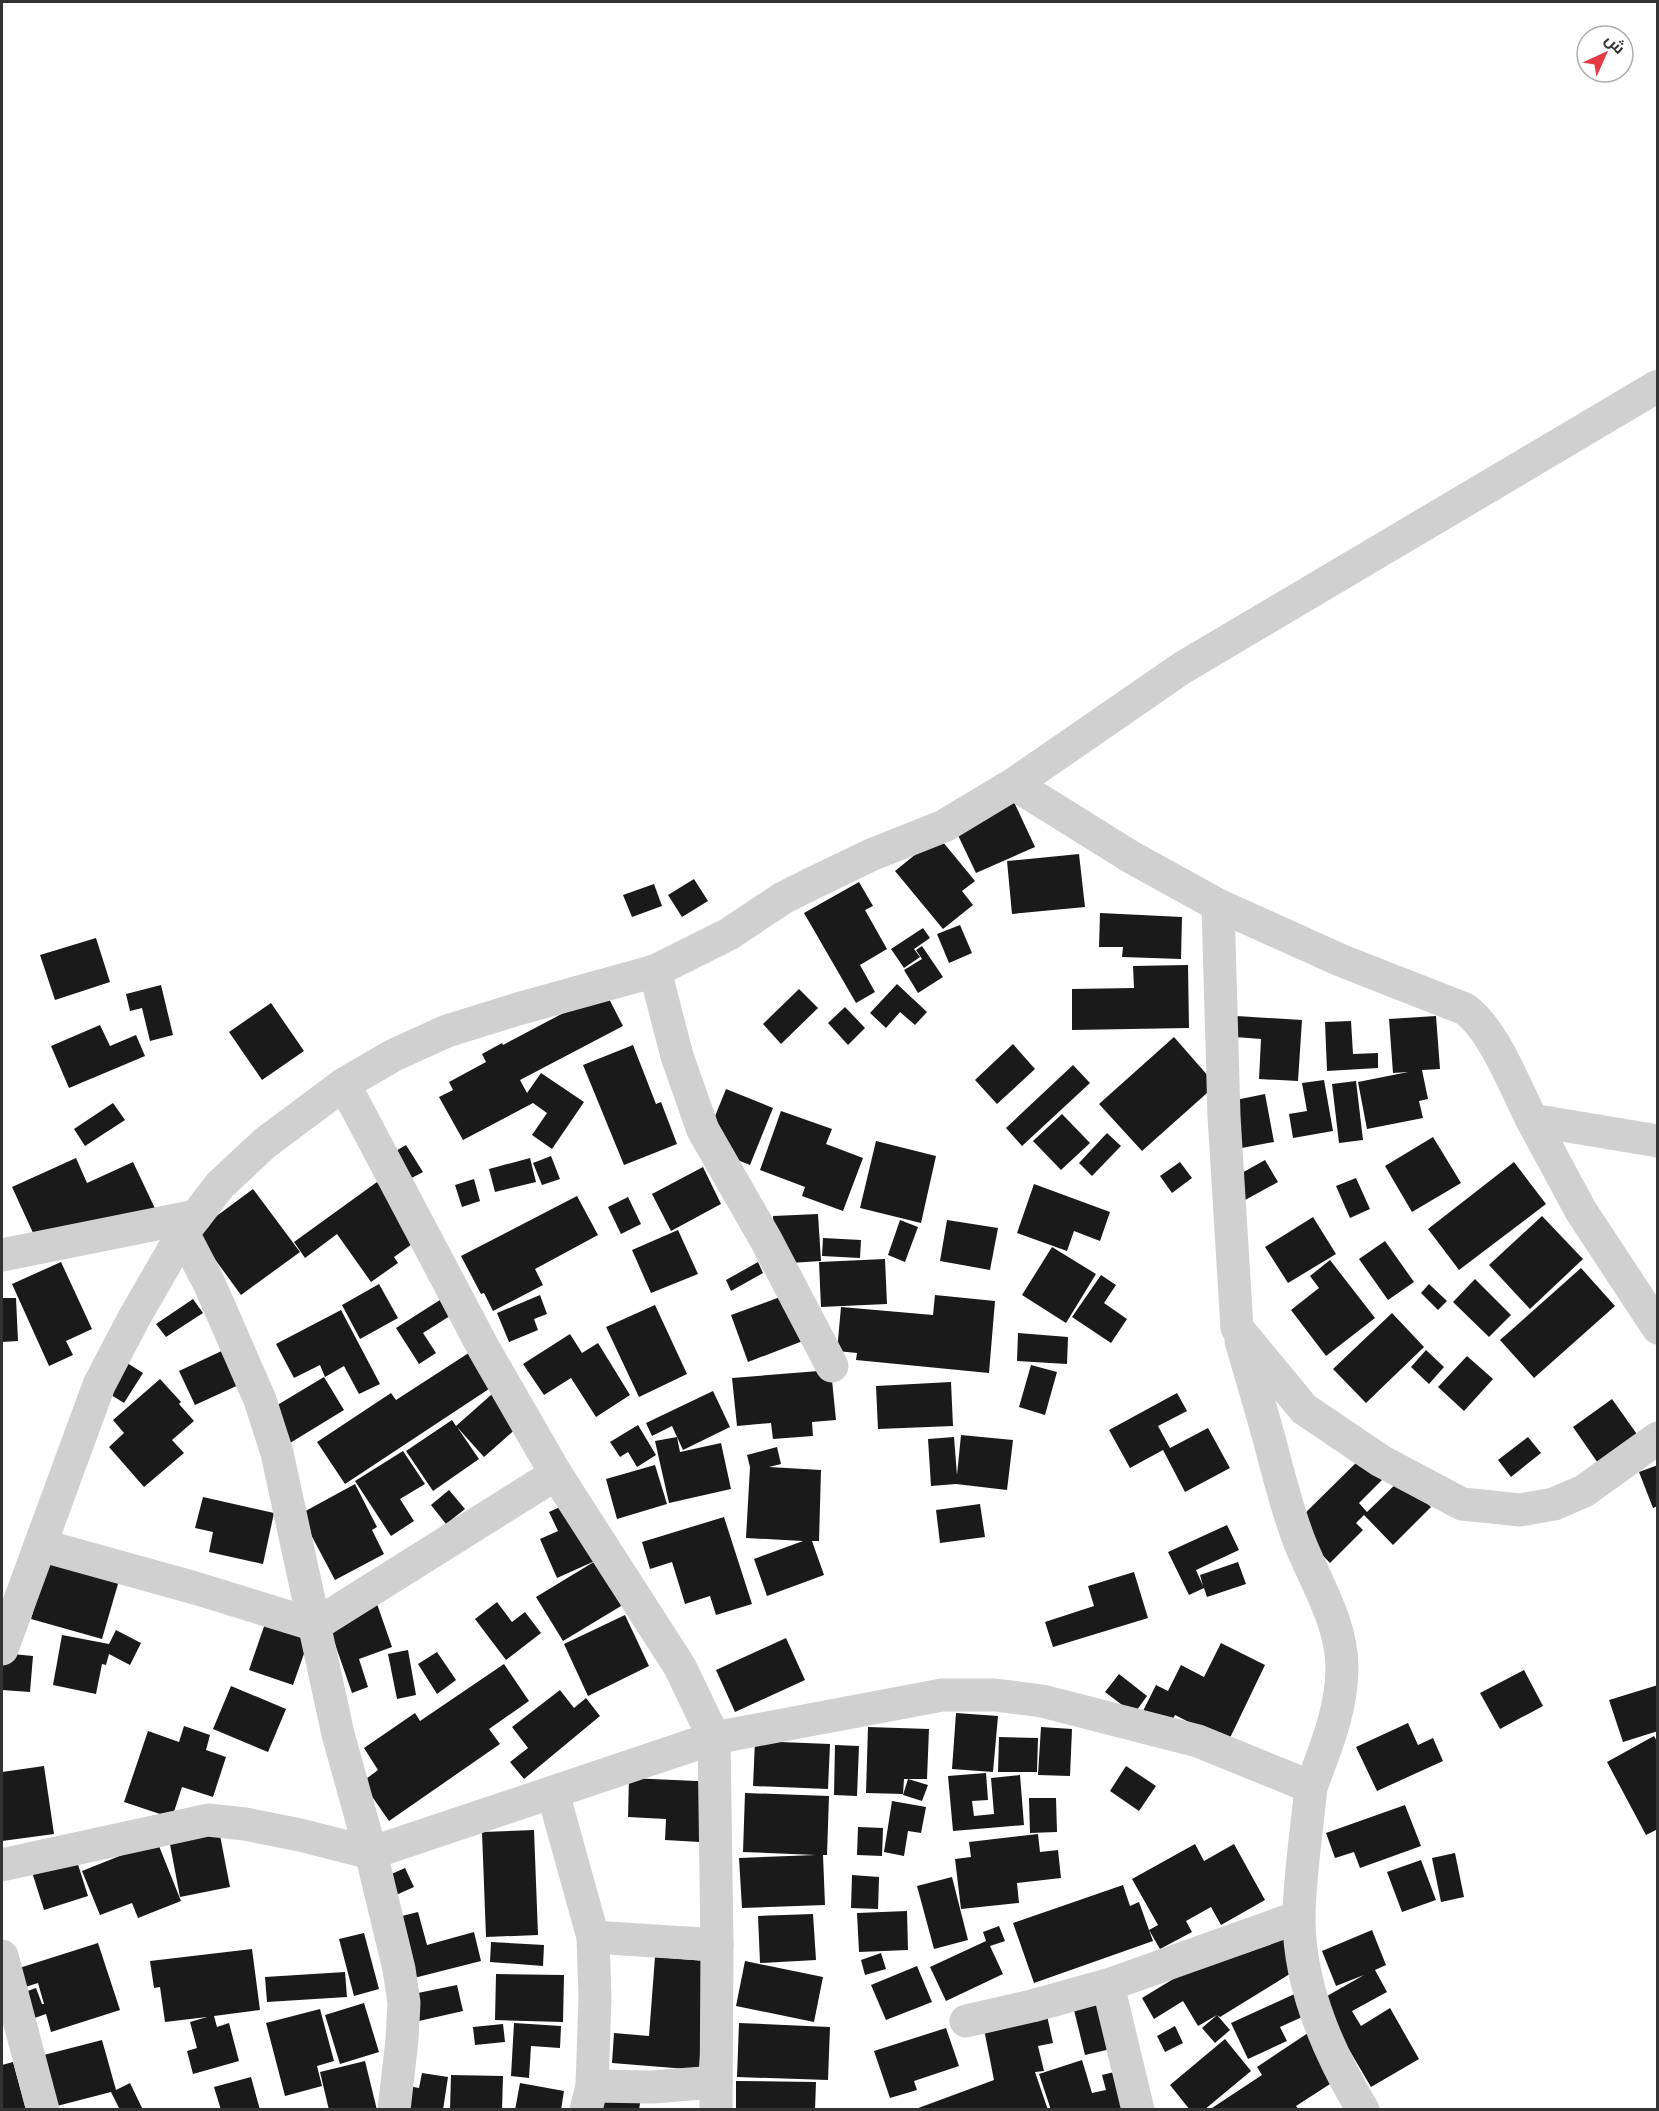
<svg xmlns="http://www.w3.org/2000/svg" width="1659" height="2111" font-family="'Public Sans',Cairo,sans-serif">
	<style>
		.building { fill: #1a1a1a }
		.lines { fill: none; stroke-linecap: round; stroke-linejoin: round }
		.minor { stroke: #d0d0d0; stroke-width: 33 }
	</style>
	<rect width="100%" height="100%" fill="#fff"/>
	<g class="building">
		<path d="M1014,802L1035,847L976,873L955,829Z"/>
		<path d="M938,836L975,881L962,891L973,905L943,929L895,871Z"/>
		<path d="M1079,854L1085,907L1012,914L1007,861Z"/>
		<path d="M694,879L708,901L682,917L668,895Z"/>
		<path d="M859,882L873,906L865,910L887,949L860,965L875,992L856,1003L804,913Z"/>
		<path d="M654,884L662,906L632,917L623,895Z"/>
		<path d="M1100,913L1182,917L1181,959L1122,957L1123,947H1099Z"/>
		<path d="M960,925L972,953L949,963L937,934Z"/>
		<path d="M923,928L930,938L914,949L920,957L904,968L891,949Z"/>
		<path d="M96,938L110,982L55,1000L40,955Z"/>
		<path d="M922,946L943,977L918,993L904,970L922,959L916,950Z"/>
		<path d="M1188,965L1189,1028L1072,1030V989L1134,988L1133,966Z"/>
		<path d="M897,984L927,1012L915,1025L900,1012L886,1028L870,1013Z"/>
		<path d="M161,985L173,1035L150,1041L142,1008L130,1011L126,994Z"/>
		<path d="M799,989L818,1008L781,1044L763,1024Z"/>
		<path d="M605,991L623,1026L520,1080L527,1093L541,1073L584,1102L552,1149L532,1135L547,1113L533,1103L463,1140L439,1097L453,1090L449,1082L486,1062L482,1054L502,1043L503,1045Z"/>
		<path d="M271,1003L304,1051L262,1080L229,1032Z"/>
		<path d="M845,1007L865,1028L848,1045L828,1023Z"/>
		<path d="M1236,1016L1302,1020L1298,1081L1259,1079L1261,1039L1235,1037Z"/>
		<path d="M1436,1016L1440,1069L1422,1070L1428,1099L1419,1101L1423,1118L1367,1129L1358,1082L1408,1072L1393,1073L1389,1019Z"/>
		<path d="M1351,1021L1353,1054L1378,1053V1068L1327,1071L1325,1022Z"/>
		<path d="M100,1025L110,1046L136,1035L145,1056L69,1088L51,1046Z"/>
		<path d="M1174,1037L1216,1085L1142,1151L1099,1104Z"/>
		<path d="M1013,1044L1035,1069L997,1104L975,1080Z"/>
		<path d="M633,1045L656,1104L661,1102L677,1144L624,1165L583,1065Z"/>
		<path d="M1073,1065L1090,1083L1022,1146L1006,1128Z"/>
		<path d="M1324,1080L1333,1131L1293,1138L1289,1114L1307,1111L1302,1083Z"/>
		<path d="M1356,1081L1363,1140L1339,1143L1332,1084Z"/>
		<path d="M726,1089L773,1108L750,1165L703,1146Z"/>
		<path d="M1265,1094L1274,1142L1231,1150L1221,1103Z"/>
		<path d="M113,1103L125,1120L85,1146L74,1129Z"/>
		<path d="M781,1111L832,1129L826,1144L863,1158L843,1211L802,1196L805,1187L760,1170Z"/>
		<path d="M1062,1114L1090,1143L1061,1170L1033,1141Z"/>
		<path d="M1107,1133L1121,1146L1092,1176L1079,1163Z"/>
		<path d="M1433,1137L1461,1183L1412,1212L1385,1166Z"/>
		<path d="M876,1141L936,1156L921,1223L860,1208Z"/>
		<path d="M406,1145L423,1172L404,1182L389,1155Z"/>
		<path d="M551,1156L560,1179L542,1185L533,1163Z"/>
		<path d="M76,1158L87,1183L133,1162L160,1219L45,1259L12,1187Z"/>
		<path d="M530,1158L536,1182L495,1192L489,1169Z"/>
		<path d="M1265,1160L1278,1182L1236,1205L1224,1183Z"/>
		<path d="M1180,1162L1192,1178L1172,1193L1160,1176Z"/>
		<path d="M1514,1162L1546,1204L1459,1270L1428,1229Z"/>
		<path d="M703,1167L721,1204L671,1231L652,1194Z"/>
		<path d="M1356,1178L1370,1209L1350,1218L1336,1186Z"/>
		<path d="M474,1179L480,1201L462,1207L455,1185Z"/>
		<path d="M377,1182L419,1239L394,1257L398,1263L371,1282L337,1234L305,1258L294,1242Z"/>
		<path d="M1034,1184L1110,1212L1100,1241L1074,1231L1067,1251L1017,1233Z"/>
		<path d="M253,1189L300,1252L241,1295L195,1232Z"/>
		<path d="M577,1196L598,1235L535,1269L543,1285L493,1311L484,1293L481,1294L461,1256Z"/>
		<path d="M628,1197L641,1224L621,1234L608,1207Z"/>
		<path d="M818,1214L821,1261L775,1264L773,1216Z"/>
		<path d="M1542,1216L1583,1259L1530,1309L1489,1265Z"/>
		<path d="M1313,1217L1336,1254L1288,1283L1265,1247Z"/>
		<path d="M900,1220L918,1227L905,1262L888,1255Z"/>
		<path d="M947,1220L998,1228L990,1270L940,1261Z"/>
		<path d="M678,1230L698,1274L651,1293L632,1250Z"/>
		<path d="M823,1238L861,1240L860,1258L822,1256Z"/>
		<path d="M1385,1241L1414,1282L1388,1300L1359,1259Z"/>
		<path d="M1052,1247L1096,1274L1066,1323L1022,1295Z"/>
		<path d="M885,1259L887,1304L821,1307L819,1262Z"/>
		<path d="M1330,1260L1375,1318L1326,1356L1291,1310L1319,1288L1310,1276Z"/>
		<path d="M61,1262L92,1329L66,1341L73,1355L49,1366L12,1284Z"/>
		<path d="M758,1262L763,1273L731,1291L726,1280Z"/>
		<path d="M1581,1268L1615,1306L1534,1378L1500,1340Z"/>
		<path d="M1101,1275L1116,1285L1104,1303L1127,1319L1111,1343L1072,1317Z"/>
		<path d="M1475,1279L1511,1315L1489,1337L1453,1302Z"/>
		<path d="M379,1284L398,1318L360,1339L342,1305Z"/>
		<path d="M1429,1284L1447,1301L1438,1310L1421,1293Z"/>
		<path d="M791,1293L808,1339L748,1362L731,1315Z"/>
		<path d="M540,1295L547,1314L534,1319L538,1330L509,1342L497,1313Z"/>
		<path d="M935,1295L995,1301L989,1373L856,1360L857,1353L837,1351L841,1307L933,1315Z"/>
		<path d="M2,1298H16L18,1341L2,1342Z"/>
		<path d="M443,1298L453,1314L423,1333L436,1353L419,1364L396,1328Z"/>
		<path d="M193,1299L203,1313L166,1337L156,1324Z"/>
		<path d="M655,1305L687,1374L639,1397L606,1327Z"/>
		<path d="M341,1310L380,1384L359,1394L344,1366L325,1377L320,1365L294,1378L276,1344Z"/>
		<path d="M1392,1313L1424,1347L1366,1403L1333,1369Z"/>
		<path d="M1018,1333L1068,1337L1067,1364L1017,1361Z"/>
		<path d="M570,1334L582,1353L598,1343L630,1395L596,1417L571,1378L544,1395L523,1364Z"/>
		<path d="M481,1345L504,1379L345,1484L317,1442L391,1393L396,1400Z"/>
		<path d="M228,1348L243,1383L195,1405L179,1371Z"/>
		<path d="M1426,1350L1444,1367L1429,1384L1411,1367Z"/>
		<path d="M1467,1356L1493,1379L1464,1411L1438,1387Z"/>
		<path d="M124,1361L143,1373L124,1403L105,1391Z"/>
		<path d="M1031,1365L1057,1372L1045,1415L1019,1407Z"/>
		<path d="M831,1370L836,1420L812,1422L813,1436L773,1439L771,1423L737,1426L732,1378Z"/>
		<path d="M324,1377L344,1410L290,1443L269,1410Z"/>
		<path d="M160,1379L181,1402L179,1404L194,1421L172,1440L184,1453L144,1487L109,1447L124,1433L113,1420Z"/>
		<path d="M951,1382L953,1426L878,1429L876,1386Z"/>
		<path d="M500,1387L528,1418L484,1457L457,1427L479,1459L433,1491L406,1451L452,1420L456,1426Z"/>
		<path d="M713,1391L730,1427L683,1450L672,1426L652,1436L646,1423Z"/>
		<path d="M1177,1393L1187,1411L1158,1426L1170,1448L1208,1428L1230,1468L1185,1492L1163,1450L1130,1468L1109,1430Z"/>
		<path d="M1612,1399L1639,1437L1600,1466L1573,1427Z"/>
		<path d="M638,1425L656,1455L637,1467L628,1452L620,1457L610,1442Z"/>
		<path d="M961,1435L1013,1440L1007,1490L956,1484L931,1486L928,1439L954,1437L957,1475Z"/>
		<path d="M677,1437L680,1452L721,1443L731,1489L669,1503L655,1441Z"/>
		<path d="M1528,1437L1541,1453L1511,1477L1498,1460Z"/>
		<path d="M777,1447L781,1464L769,1467L821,1470L819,1541H812L824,1575L767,1596L754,1559L803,1541L746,1538L750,1467L747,1455Z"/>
		<path d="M403,1451L425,1484L400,1499L414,1521L391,1536L355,1481Z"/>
		<path d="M1365,1454L1386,1476L1359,1503L1367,1512L1402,1478L1431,1507L1393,1545L1364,1515L1356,1523L1363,1530L1330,1563L1293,1525Z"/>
		<path d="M655,1465L667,1504L617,1519L606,1479Z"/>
		<path d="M1658,1465V1506L1653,1508L1639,1472Z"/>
		<path d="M355,1484L377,1527L372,1530L384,1554L335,1580L300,1514Z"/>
		<path d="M449,1490L465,1509L446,1524L431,1505Z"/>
		<path d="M584,1496L636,1597L563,1641L536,1597L597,1560L557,1578L540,1539L558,1531L549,1512Z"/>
		<path d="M203,1497L274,1513L263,1564L209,1552L213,1532L195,1528Z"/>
		<path d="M980,1504L985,1537L940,1543L936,1510Z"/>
		<path d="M724,1517L752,1604L716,1615L710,1596L685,1604L672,1562L650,1569L642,1542Z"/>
		<path d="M1227,1525L1239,1550L1196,1570L1203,1586L1200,1575L1238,1562L1246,1584L1207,1597L1204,1588L1189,1595L1168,1552Z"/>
		<path d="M49,1557L120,1577L102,1639L31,1619Z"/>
		<path d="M1134,1572L1148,1618L1053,1647L1045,1622L1094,1606L1088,1586Z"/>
		<path d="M376,1601L392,1647L359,1659L368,1687L352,1693L326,1618Z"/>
		<path d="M497,1602L512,1622L525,1612L541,1633L506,1660L475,1619Z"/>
		<path d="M268,1615L312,1631L293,1685L249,1670Z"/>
		<path d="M625,1615L649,1666L588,1696L564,1644Z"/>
		<path d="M116,1630L141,1643L130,1665L109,1654L106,1665L102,1664L96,1694L53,1685L62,1635L109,1644Z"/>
		<path d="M786,1638L805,1680L735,1712L716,1670Z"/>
		<path d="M1221,1643L1265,1665L1228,1742L1175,1715L1169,1727L1142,1713L1156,1685L1168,1691L1181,1665L1204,1677Z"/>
		<path d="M408,1650L416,1695L397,1699L388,1654Z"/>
		<path d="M437,1652L456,1680L437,1694L418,1664Z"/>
		<path d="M2,1653L33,1656L30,1692L2,1690Z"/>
		<path d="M504,1664L529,1701L489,1729L500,1744L389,1821L362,1782L378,1770L364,1748L415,1713L420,1721Z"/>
		<path d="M1524,1670L1543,1706L1500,1729L1480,1693Z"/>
		<path d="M1119,1674L1147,1696L1134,1714L1105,1692Z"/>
		<path d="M1658,1685V1731L1623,1742L1609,1700Z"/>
		<path d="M231,1686L286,1709L268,1752L213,1729Z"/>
		<path d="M560,1690L574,1708L586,1698L600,1716L524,1779L510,1762L528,1748L512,1727Z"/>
		<path d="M956,1713L998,1716L993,1772L952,1769Z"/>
		<path d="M1408,1723L1418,1745L1433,1738L1443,1761L1377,1791L1356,1747Z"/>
		<path d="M184,1726L210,1735L206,1750L226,1757L213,1797L182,1787L172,1818L124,1802L148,1731L179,1742Z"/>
		<path d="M868,1727L929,1729L927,1779H904L903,1794L866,1793Z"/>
		<path d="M1041,1727L1072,1729L1070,1776L1038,1775Z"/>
		<path d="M1654,1736L1658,1743V1829L1646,1835L1607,1762Z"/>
		<path d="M999,1737L1038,1738L1037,1772H998Z"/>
		<path d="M755,1741L830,1744L828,1789L753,1786Z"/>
		<path d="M835,1745L859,1746L857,1796L834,1795Z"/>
		<path d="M44,1766L54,1834L2,1841V1772Z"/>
		<path d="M1126,1766L1156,1786L1139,1811L1110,1791Z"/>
		<path d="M986,1773L988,1800L972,1801L974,1816L994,1814L991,1778L1020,1775L1024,1825L953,1831L948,1776Z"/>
		<path d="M629,1778L719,1782L717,1843L665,1840L666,1819L628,1817Z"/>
		<path d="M908,1779L928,1785L922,1801L903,1795Z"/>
		<path d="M745,1793L829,1796L827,1855H823L825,1905L742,1908L739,1858L816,1855L743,1852Z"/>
		<path d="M1029,1798H1056L1057,1832L1030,1833Z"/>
		<path d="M892,1801L926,1807L921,1833L908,1831L904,1856L884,1852Z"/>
		<path d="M1405,1805L1421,1846L1360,1868L1354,1852L1335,1858L1326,1833Z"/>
		<path d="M218,1825L230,1887L180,1897L168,1834Z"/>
		<path d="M858,1827L883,1828L882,1856L857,1855Z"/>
		<path d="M534,1830L538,1935L486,1937L482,1832Z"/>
		<path d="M1038,1834L1040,1852L1058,1850L1061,1878L1017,1883L1019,1903L961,1909L955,1859L971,1857L969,1842Z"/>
		<path d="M157,1841L181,1901L138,1918L132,1903L100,1915L82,1871Z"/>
		<path d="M1195,1844L1204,1861L1234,1844L1265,1900L1221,1925L1211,1907L1186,1921L1192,1932L1160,1949L1149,1930L1153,1941L1034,1983L1013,1923L1123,1885L1130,1906L1139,1902L1149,1930L1158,1925L1132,1879Z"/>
		<path d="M1455,1853L1464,1897L1441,1902L1432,1858Z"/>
		<path d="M75,1855L88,1896L44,1910L31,1869Z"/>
		<path d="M1421,1860L1436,1900L1402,1912L1387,1872Z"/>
		<path d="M405,1868L414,1887L396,1895L387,1876Z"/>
		<path d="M852,1875L879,1877L878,1909L851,1908Z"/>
		<path d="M952,1877L968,1940L934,1949L917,1886Z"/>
		<path d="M907,1911L908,1950L859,1952L857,1913Z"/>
		<path d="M418,1912L427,1945L474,1932L481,1961L414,1978L398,1917Z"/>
		<path d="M813,1914L816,1960L760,1963L758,1916Z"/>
		<path d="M1272,1919L1301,1967L1220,2017L1217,2015L1230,2030L1215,2043L1202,2028L1217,2015L1198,2026L1183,2001L1154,2019L1142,1998Z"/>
		<path d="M999,1926L1005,1941L990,1946L1003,1974L946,2001L930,1967L986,1941L983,1932Z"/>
		<path d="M1372,1930L1386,1965L1375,1970L1387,1992L1352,2011L1361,2026L1390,2008L1419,2059L1371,2087L1320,2000L1364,1975L1336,1986L1322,1951Z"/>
		<path d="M364,1933L379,1989L354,1996L339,1939Z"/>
		<path d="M491,1942L544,1945L543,1966L490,1962Z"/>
		<path d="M98,1943L120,2010L51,2032L46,2014L29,2020L19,1994L36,1988L42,2004H44L38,1983L19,1989L13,1970Z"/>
		<path d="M252,1949L260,2010L214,2016L217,2027L229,2023L239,2061L193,2074L187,2051L197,2048L190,2022L207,2017L165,2022L160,1987L154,1988L150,1961Z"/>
		<path d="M881,1953L886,1969L865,1975L861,1960Z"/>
		<path d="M655,1957L706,1961L699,2070L612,2063L614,2033L649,2036Z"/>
		<path d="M745,1961L823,1977L814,2022L736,2006Z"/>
		<path d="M917,1966L932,2002L886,2020L871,1985Z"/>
		<path d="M345,1972L347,1997L267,2002L265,1977Z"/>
		<path d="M496,1974L564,1975L563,2022L495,2020Z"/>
		<path d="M457,1985L463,2011L419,2021L413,1994Z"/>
		<path d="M1118,1991L1132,2044L1085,2055L1072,2002Z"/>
		<path d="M1301,1991L1311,2013L1280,2027L1287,2041L1248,2059L1231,2023Z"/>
		<path d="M364,2003L379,2052L340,2064L325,2015Z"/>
		<path d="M320,2009L334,2061L317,2066L322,2086L285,2096L266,2023Z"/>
		<path d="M1046,2011L1053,2043L1038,2046L1044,2071L1035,2072L1048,2110H913L994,2080L983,2024Z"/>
		<path d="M514,2023L561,2026L560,2048L531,2046L529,2078L511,2076Z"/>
		<path d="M739,2023L830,2027L828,2080L737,2077Z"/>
		<path d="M503,2024L505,2042L475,2045L473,2027Z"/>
		<path d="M1175,2026L1183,2043L1165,2052L1157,2036Z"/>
		<path d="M946,2028L959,2066L914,2081L917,2090L890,2098L874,2051Z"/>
		<path d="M1314,2029L1344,2075L1296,2106L1299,2110H1209L1262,2075L1257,2067Z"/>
		<path d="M1225,2039L1251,2071L1204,2110H1190L1170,2085Z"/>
		<path d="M102,2040L116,2090L130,2083L143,2110H120L111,2092L53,2107L40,2056Z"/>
		<path d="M1082,2060L1092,2093L1106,2090L1102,2075L1135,2067L1130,2110H1051L1039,2074Z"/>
		<path d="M365,2061L377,2110H329L320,2072Z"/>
		<path d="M13,2062L26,2110H2V2065Z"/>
		<path d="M422,2073L448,2077L443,2110H399L403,2085L419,2088Z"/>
		<path d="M451,2075L503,2076L502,2110H450Z"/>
		<path d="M251,2077L260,2110H221L214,2087Z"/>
		<path d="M736,2081L816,2082L815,2110H736Z"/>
		<path d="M520,2083L564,2091L561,2110H515Z"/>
		<path d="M592,2089L641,2097L639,2110H589Z"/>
	</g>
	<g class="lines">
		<g class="minor">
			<path d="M1014,784L1131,857L1218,905L1224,1116L1237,1328L1304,1409L1381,1461L1462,1504L1520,1510L1554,1504L1584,1491L1658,1438"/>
			<path d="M1218,905L1340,960L1465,1009C1494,1030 1515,1087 1532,1120L1658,1141"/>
			<path d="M655,971L677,1056L703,1130L766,1240L832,1366"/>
			<path d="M344,1084L484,1349L556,1474L680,1667L714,1738L717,1945L716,2110"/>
			<path d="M1532,1120L1581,1211L1658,1328"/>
			<path d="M183,1233L209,1283L260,1400L277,1453L338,1734L371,1853L399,1969L404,2003L402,2040L394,2110"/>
			<path d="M2,1255L196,1216"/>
			<path d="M1241,1341C1251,1375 1261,1409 1270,1442C1279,1476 1287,1510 1300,1543C1316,1583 1342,1623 1342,1668C1342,1709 1325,1750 1311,1787"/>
			<path d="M40,1545L195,1588L315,1625L556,1474"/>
			<path d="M2,1649L99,1385L134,1318L183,1233L220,1185L265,1143L344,1084L394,1055L447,1031L518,1009L655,971L729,934L783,898L815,882L871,855L944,826L1014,784L1182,668L1658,386"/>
			<path d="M553,1793L593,1937L595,1998L592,2086"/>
			<path d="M2,1865L208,1820L245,1824L300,1835L371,1853L714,1738L942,1695H995L1042,1701L1198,1741L1311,1787C1307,1829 1300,1872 1299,1915C1298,1983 1328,2052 1363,2110"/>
			<path d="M593,1937L717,1945"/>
			<path d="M2,1956L43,2110"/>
			<path d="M1108,1985L1299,1917"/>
			<path d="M966,2021L1032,2006L1108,1985L1138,2110"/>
			<path d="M586,2110L592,2086L652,2087L716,2082"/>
		</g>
	</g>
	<rect width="1659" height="2111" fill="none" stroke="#333333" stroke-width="6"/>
	<g transform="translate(1605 54) rotate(45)"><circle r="28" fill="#ffffff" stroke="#adadad" stroke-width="1.5"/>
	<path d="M0-4.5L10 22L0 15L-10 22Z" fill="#e63946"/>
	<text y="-9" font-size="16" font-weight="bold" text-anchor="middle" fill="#333333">ش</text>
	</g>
</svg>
